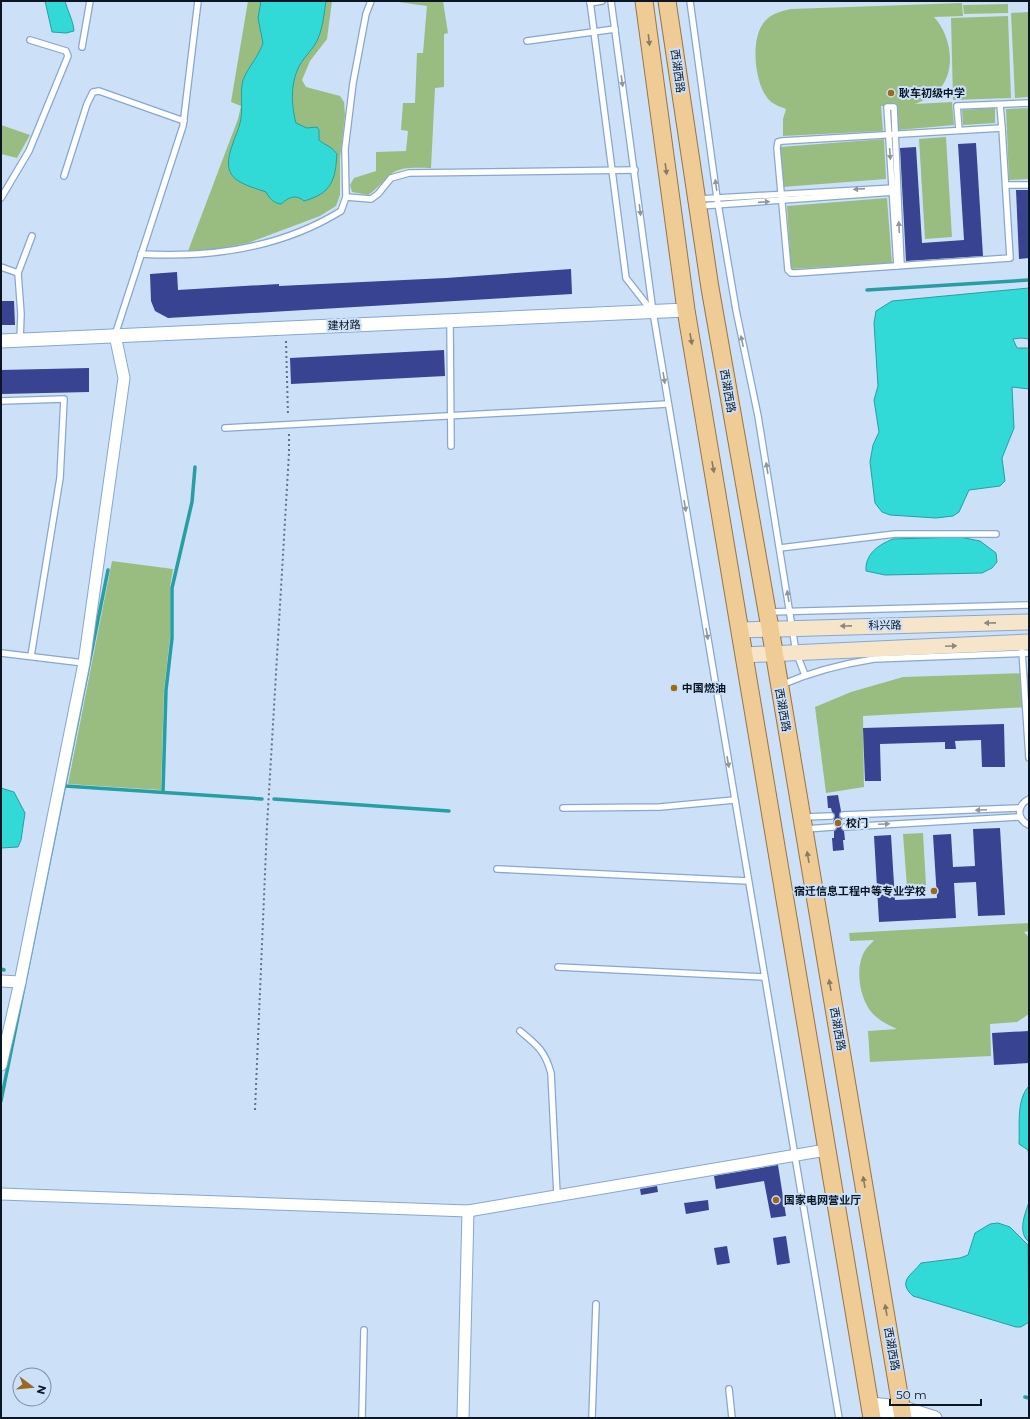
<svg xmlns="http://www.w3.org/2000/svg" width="1030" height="1419" font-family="Montserrat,'Noto Sans SC',sans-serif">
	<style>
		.green { fill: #99bd81 }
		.water { fill: #31dad7; stroke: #259fa1 }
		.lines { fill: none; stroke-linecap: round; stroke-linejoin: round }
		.stream { stroke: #259fa1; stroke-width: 3.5 }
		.building { fill: #384392 }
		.service-casing { stroke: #87a7cd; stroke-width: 8 }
		.minor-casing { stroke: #87a7cd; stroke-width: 13 }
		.tertiary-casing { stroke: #87a7cd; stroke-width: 15 }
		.secondary-casing { stroke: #87a7cd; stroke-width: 17 }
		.primary-casing { stroke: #987541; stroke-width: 19 }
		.path { stroke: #627285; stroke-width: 2; stroke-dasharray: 2 3; stroke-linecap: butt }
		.service { stroke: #fff; stroke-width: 5.5 }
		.minor { stroke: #fff; stroke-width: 11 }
		.tertiary { stroke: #fff; stroke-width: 13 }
		.secondary { stroke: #f7e5ca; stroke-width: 15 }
		.primary { stroke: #efcb96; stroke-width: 17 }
		.oneway { fill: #887a63 }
		.oneway2 { fill: #91969c }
		.oneway3 { fill: #8c887f }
		.poi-dot { fill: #9a691c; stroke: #cce0f8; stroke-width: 1.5 }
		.labels { text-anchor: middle; stroke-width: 4; stroke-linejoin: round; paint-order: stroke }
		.street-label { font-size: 11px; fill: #0a1624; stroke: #cce0f8 }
		.poi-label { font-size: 11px; font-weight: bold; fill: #0a1624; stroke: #cce0f8; text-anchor: start }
	</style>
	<rect width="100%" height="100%" fill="#cce0f8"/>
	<g class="green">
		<path d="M248,1H332L327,39L310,61L302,80L306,87L340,96L344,102L345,115L340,159V195L336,206L320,216L248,243L215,249L188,251L238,119L241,106L231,102Z"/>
		<path d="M391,1H443L448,33L444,34V87L435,88L431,168C419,168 401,166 391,174C383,181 377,189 368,195L352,192L350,185L354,178L376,171V152L406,151L408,131L401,130L403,103H415L417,53H423L427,6Z"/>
		<path d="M962,3L963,16L934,17C951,35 958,72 937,92C931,97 923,101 915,104L952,102L954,125L898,130L896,106H881L883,131L783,136V119L786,109C778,106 770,103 766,96C754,79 750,35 766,20C773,13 782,11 791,9Z"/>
		<path d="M1008,4V13L964,14L963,5Z"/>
		<path d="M1029,12V97L1015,98L1011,13Z"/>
		<path d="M1008,16L1011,98L953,100L951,18Z"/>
		<path d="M995,108V123L963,125L962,110Z"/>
		<path d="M1029,108V179L1009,180L1006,109Z"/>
		<path d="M1,125L30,135L17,158L1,154Z"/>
		<path d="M946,137L952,237L925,239L919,139Z"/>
		<path d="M884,139L886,179L782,187L780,147Z"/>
		<path d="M887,198L892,263L791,269L787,206Z"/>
		<path d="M112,561L173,569L170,587V637L164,690L161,790L68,784Z"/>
		<path d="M1029,673V707L863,716L864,787L826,793L815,707L851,692L903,677Z"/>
		<path d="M923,833L926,885L907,887L903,834Z"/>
		<path d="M1029,923V931L1024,932L1029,937V1014L1017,1022L990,1024L991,1056L870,1062L868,1031L897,1029C888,1025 880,1021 873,1014C859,999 854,966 866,949C868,946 872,943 874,940L850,941L849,933Z"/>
	</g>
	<g class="water">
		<path d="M45,1H65C68,12 73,20 74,31L66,33L52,32Z"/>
		<path d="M261,1H326C324,14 323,28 317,41C313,49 306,55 301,63C290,81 291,104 296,123L307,128L317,127L319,130V140C326,146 330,145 337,154C335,181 332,193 304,201C296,194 289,197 281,204C273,203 269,198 266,192C236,182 220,178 233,143C235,136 239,129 240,123C244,108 239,95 243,80C248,67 259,56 263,43L258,18Z"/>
		<path d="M1029,288V339L1021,338L1013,339L1017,348H1029V389L1012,387L1014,428L1002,458L1005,481L1000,486L969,490L959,512L953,516L936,518L890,515L882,512L875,503L870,462L873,445L879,432L874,400L878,386L874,323L876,311L892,301Z"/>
		<path d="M960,537L980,541L996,553L997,562L992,568L982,573L885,575L866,571C865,554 878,545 893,539Z"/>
		<path d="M1,788L14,792L25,813L21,840L18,847L1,848Z"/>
		<path d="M1029,1086V1156L1028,1150L1019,1144C1020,1126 1016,1100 1029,1086Z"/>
		<path d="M1029,1202V1242C1017,1232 1025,1214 1029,1202Z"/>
		<path d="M998,1223L1010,1227L1028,1245L1029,1322L1021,1327H1016L913,1296C896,1281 913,1274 921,1263L960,1258L968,1255L975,1233L990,1224Z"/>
	</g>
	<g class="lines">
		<g class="stream">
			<path d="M867,290L1029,280"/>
			<path d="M65,786L262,799"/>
			<path d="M163,792L166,690L172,638V588L192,502L195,467"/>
			<path d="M274,799L449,811"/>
			<path d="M1,969L4,970"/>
			<path d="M1,1101L108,570"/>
			<path d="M1025,1397L1029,1398"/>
		</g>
	</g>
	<g class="building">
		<path d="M976,143L983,256L906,261L900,148L916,147L922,243L964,240L958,144Z"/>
		<path d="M1016,190H1029V258L1019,259Z"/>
		<path d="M571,269L572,294L168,318L155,311L151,301L150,274L177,272L178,290L279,284V286L446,278Z"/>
		<path d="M1,301H14L15,325H1Z"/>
		<path d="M444,350L445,376L291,384L290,358Z"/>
		<path d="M89,368V392L1,394V370Z"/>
		<path d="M1004,724L1005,767H982L981,740L955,741L956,749H945V742L880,744L881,781H865L863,728Z"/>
		<path d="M838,795L841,811L839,816L842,819L841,828L844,831L845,840H843L844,850L833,851L832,838H834V831L837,826L833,823L835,815L832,812L831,808H828L827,796Z"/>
		<path d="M1000,828L1005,915L978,916L976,882L954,883L956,918L879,922L874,836L891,835L895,900L937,898L933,835L951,834L953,867L975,866L973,829Z"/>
		<path d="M1029,1031V1063L994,1065L992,1033Z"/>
		<path d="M778,1165L786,1216L771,1218L764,1181L716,1189L714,1176Z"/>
		<path d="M657,1186L658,1192L641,1195L640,1189Z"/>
		<path d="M708,1200L709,1210L686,1214L684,1203Z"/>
		<path d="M786,1236L790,1263L777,1265L773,1238Z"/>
		<path d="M727,1246L730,1263L717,1265L714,1248Z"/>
	</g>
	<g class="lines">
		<defs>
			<g id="service">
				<path d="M590,1L626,278L651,310"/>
				<path d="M611,1L653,312L839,1418"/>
				<path d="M690,1L717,198L736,310L758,416L796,652L805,675"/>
				<path d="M590,3L602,1"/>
				<path d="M527,41L615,29"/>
				<path d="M82,47L90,1"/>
				<path d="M1000,105L1002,128"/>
				<path d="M1002,128L1010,258L796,273H791L788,270L777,148L778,142L782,141Z"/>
				<path d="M959,130L957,106L1029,103"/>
				<path d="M64,176L87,104L93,92L99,91L184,121"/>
				<path d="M1006,185H1029"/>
				<path d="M346,197L371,199L378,194L391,178L409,173L635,170"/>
				<path d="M1,198L29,151L68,56L66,51L30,40"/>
				<path d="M699,199L894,188"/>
				<path d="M700,206L894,192"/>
				<path d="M141,254C210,258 281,248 341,211L346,197L345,149L353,83L366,14L371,1"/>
				<path d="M897,266L887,107H894L901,265"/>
				<path d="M1,267L18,273L21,314L20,340"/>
				<path d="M18,273L32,236"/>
				<path d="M450,321L451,446"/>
				<path d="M115,335L183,126L198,1"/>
				<path d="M1,401L64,399L60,478L31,656"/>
				<path d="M225,428L668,404"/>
				<path d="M780,548L895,534H996"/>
				<path d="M769,612L1029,605"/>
				<path d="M1022,651L1029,758"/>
				<path d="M1,653L84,663"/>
				<path d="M781,685C811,672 842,664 874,659L1029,653"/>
				<path d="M1029,799C1017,805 1016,819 1029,825"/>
				<path d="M563,808L660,807L734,800"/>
				<path d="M843,815L1020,808"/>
				<path d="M804,817L831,816"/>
				<path d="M845,827L1020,817"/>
				<path d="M806,829L833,827"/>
				<path d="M497,869L748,881"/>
				<path d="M558,967L764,977"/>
				<path d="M520,1031C537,1045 545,1051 551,1073L557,1195"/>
				<path d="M729,1389L732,1418"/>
				<path d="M362,1418L364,1330"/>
				<path d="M592,1418L596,1304"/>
			</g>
			<g id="minor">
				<path d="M1,981L20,982"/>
				<path d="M1,1065L20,982L84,663L124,378L115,335"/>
				<path d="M1,1194L468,1211L826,1150"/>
				<path d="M463,1418L468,1211"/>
			</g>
			<g id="tertiary">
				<path d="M1,341L686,310"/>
				<path d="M870,1404L901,1407L935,1418"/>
				<path d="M873,1406L892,1418"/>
			</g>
			<g id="secondary">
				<path d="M741,630L1029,622"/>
				<path d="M744,655L1029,642"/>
			</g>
			<g id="primary">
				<path d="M644,1L686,310L872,1418"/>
				<path d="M667,1L710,288L770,628L903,1418"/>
			</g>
		</defs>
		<use href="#service" class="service-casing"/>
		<use href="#minor" class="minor-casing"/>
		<use href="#tertiary" class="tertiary-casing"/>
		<use href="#secondary" class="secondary-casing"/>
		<use href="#primary" class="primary-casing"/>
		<g class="path">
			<path d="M286,341L288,416"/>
			<path d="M255,1110L267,826L289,453V433"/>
		</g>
		<use href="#service" class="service"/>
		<use href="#minor" class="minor"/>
		<use href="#tertiary" class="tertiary"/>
		<use href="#secondary" class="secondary"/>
		<use href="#primary" class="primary"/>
	</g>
	<defs><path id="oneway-solid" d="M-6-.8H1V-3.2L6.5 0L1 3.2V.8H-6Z"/></defs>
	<g class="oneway">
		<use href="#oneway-solid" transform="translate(649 40) rotate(83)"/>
		<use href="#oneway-solid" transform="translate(666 169) rotate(82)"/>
		<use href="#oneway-solid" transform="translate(691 339) rotate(80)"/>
		<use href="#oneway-solid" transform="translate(713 467) rotate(80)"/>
		<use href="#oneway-solid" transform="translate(808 857) rotate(-100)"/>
		<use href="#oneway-solid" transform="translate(830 985) rotate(-100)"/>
		<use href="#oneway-solid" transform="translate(864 1182) rotate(-100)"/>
		<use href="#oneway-solid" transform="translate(886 1310) rotate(-100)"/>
	</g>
	<g class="oneway2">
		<use href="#oneway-solid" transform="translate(622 81) rotate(82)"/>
		<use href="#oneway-solid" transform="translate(890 154) rotate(86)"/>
		<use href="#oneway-solid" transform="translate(716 185) rotate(-98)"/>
		<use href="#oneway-solid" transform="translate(859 189) rotate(176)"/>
		<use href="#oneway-solid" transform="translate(764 202) rotate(-4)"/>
		<use href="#oneway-solid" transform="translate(640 210) rotate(83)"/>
		<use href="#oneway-solid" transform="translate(899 227) rotate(-93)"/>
		<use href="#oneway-solid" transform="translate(742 341) rotate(-102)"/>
		<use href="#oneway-solid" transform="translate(664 378) rotate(81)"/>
		<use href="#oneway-solid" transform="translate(767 468) rotate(-99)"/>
		<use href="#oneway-solid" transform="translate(685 506) rotate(80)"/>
		<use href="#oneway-solid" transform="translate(788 596) rotate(-99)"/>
		<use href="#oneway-solid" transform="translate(707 634) rotate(80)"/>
		<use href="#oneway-solid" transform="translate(728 762) rotate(80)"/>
		<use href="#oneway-solid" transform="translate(981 810) rotate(178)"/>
		<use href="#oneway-solid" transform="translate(884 824) rotate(-3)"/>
	</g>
	<g class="oneway3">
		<use href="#oneway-solid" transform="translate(990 623) rotate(179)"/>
		<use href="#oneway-solid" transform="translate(846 626) rotate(179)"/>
		<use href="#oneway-solid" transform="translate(951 646) rotate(-2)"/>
	</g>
	<g class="poi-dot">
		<circle cx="891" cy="93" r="4"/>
		<circle cx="674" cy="688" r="4"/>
		<circle cx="838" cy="823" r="4"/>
		<circle cx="934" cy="891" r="4"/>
		<circle cx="776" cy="1200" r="4"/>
	</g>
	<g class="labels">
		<g class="street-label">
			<text transform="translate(678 71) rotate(82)" y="4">西湖西路</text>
			<text transform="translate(344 325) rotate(-2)" y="4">建材路</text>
			<text transform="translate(728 391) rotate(80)" y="4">西湖西路</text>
			<text transform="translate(885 625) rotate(-1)" y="4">科兴路</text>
			<text transform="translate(783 710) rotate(80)" y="4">西湖西路</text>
			<text transform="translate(838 1029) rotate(80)" y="4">西湖西路</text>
			<text transform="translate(892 1349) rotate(80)" y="4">西湖西路</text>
		</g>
		<g class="poi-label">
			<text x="899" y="97">耿车初级中学</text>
			<text x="682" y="692">中国燃油</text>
			<text x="846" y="827">校门</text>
			<text x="926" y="895" text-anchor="end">宿迁信息工程中等专业学校</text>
			<text x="784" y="1204">国家电网营业厅</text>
		</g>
	</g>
	<rect width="1030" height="1419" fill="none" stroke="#0a1624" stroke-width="4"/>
	<g transform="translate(32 1387) rotate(106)"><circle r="19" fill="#cce0f8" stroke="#7e8fa3"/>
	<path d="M0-3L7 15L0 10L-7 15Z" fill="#9a691c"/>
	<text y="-6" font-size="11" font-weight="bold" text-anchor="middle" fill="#0a1624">N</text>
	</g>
	<path d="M890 1399v6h91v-6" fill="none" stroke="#0a1624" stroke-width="2"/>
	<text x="896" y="1399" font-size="12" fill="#0a1624" stroke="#cce0f8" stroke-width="3" paint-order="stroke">50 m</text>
</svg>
